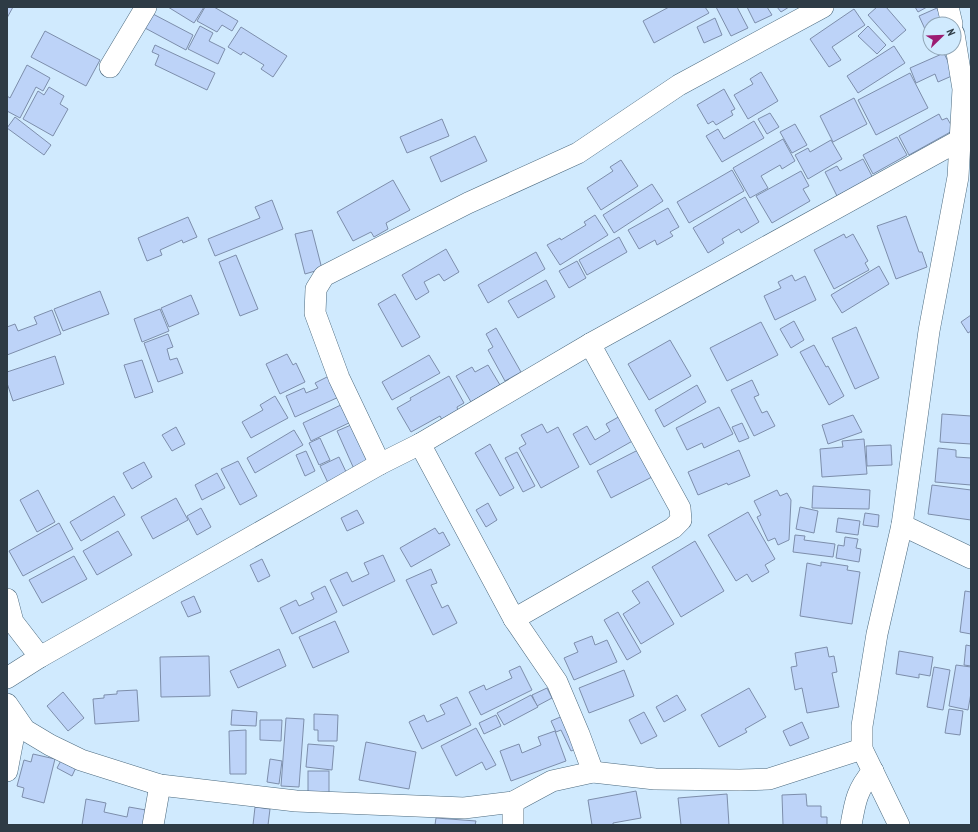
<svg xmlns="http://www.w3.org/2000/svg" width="978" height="832" font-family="'PT Sans Narrow',sans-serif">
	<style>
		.building { fill: #bdd3f8; stroke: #7d8eab }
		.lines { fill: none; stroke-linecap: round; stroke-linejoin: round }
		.street-casing { stroke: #4c6a7f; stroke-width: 22 }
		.street { stroke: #fff; stroke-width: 21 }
	</style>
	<rect width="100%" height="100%" fill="#d0eafe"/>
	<g class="building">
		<path d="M7,7H13L7,18Z"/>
		<path d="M168,7H204L194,23Z"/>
		<path d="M205,7H214L238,21L232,31L222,25L217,32L197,21Z"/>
		<path d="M669,7H705L709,13L654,43L643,21Z"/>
		<path d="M716,7H737L748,28L731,36Z"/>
		<path d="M747,7H767L772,15L755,23Z"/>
		<path d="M777,7H789L781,12Z"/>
		<path d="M877,7H886L906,30L892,42L868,15Z"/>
		<path d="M915,7H927L918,12Z"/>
		<path d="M937,8L944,24H930V40L919,16Z"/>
		<path d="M854,9L865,25L832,47L841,60L829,67L810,39Z"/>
		<path d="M153,14L193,35L186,50L145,28Z"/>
		<path d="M715,18L722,35L704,43L697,27Z"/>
		<path d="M200,26L213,33L209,41L225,49L218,64L188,49Z"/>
		<path d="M868,26L886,45L877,54L858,36Z"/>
		<path d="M241,27L287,56L273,77L261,69L264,65L243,52L241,55L228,47Z"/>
		<path d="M45,31L100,60L86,86L31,57Z"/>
		<path d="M155,45L215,73L207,90L155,65L159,55L152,52Z"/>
		<path d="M894,46L905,63L858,93L847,76Z"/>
		<path d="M934,48H948L936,53Z"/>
		<path d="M944,53L954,75L938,82L935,74L916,83L910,68Z"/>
		<path d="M27,65L50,78L43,91L36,87L20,118L7,111V96L10,98Z"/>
		<path d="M761,72L778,101L748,119L734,95L753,84L750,79Z"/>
		<path d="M910,73L928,108L876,135L858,100Z"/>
		<path d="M49,87L64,96L60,104L68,109L53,136L23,119L38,91L44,95Z"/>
		<path d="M724,89L735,109L731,111L733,115L716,125L713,121L708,124L697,105Z"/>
		<path d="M854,98L867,124L833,142L820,116Z"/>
		<path d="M770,113L779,127L767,134L758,119Z"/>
		<path d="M939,114L942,120L947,118L954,130L909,155L899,136Z"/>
		<path d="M15,117L51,145L44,155L7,128Z"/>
		<path d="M442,119L449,136L407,153L400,137Z"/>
		<path d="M754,121L764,138L722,162L706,136L718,129L724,139Z"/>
		<path d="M795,124L807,145L792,153L780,132Z"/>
		<path d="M475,136L487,161L441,182L430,157Z"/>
		<path d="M897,137L907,155L873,174L863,155Z"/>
		<path d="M783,139L795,161L782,169L780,165L761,176L768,188L750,198L733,168Z"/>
		<path d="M831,140L842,159L808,179L795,155L808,148L810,152Z"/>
		<path d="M863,159L873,178L837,196L825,172L837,166L840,171Z"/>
		<path d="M621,160L638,186L601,210L587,188L613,171L610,167Z"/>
		<path d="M732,170L744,191L689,223L677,202Z"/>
		<path d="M801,171L809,186L803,189L810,201L772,223L756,196Z"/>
		<path d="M393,180L410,210L386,223L388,229L374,237L371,232L353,241L337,212Z"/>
		<path d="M652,184L663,201L614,233L603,215Z"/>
		<path d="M745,197L759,222L741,233L739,229L722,239L724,243L708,253L693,228Z"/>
		<path d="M272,200L283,229L215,256L208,239L260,218L255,207Z"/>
		<path d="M668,208L679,227L670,232L673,236L657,245L655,240L639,249L628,230Z"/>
		<path d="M595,215L608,235L560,265L547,245L560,238L561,240L586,225L584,222Z"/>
		<path d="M906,216L919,252H922L927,267L896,279L877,226Z"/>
		<path d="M188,217L197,237L183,243L182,240L160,250L162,255L147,261L138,238Z"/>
		<path d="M312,230L322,269L305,274L295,234Z"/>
		<path d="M844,234L846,238L853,234L868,261L865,263L869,270L834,289L814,250Z"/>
		<path d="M619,237L627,252L587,275L579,260Z"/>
		<path d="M446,249L459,272L444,281L439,274L424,282L429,292L416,300L402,275Z"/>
		<path d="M536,252L545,269L488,303L478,285Z"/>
		<path d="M236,255L258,309L240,316L219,262Z"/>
		<path d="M577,261L586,278L569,288L559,271Z"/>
		<path d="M879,266L889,284L842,313L831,295Z"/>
		<path d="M792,275L795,281L805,276L816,300L775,320L764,296L781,288L778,282Z"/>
		<path d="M546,280L555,297L518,318L508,301Z"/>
		<path d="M100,291L109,314L63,331L54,309Z"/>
		<path d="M395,294L420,337L402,347L378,304Z"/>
		<path d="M191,295L199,314L169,327L161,308Z"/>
		<path d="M160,309L169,331L142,342L134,319Z"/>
		<path d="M52,310L61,334L7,355V327L15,324L18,331L37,324L34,317Z"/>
		<path d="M971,315V331L968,333L961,322Z"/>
		<path d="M794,321L804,340L791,348L780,329Z"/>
		<path d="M761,322L778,355L727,381L710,348Z"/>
		<path d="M856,327L879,378L855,389L832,338Z"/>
		<path d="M496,328L521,372L505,381L488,350L493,347L486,334Z"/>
		<path d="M168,334L173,347L167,349L170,360L177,358L183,373L158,382L144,343Z"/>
		<path d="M670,340L691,376L649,400L628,364Z"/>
		<path d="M814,345L826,367L828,366L844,396L829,405L800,352Z"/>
		<path d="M287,354L293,365L296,363L305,382L280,394L266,364Z"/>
		<path d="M429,355L440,373L392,400L382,382Z"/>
		<path d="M55,356L64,384L13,401L7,383V372Z"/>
		<path d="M142,360L153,392L135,398L124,365Z"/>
		<path d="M488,365L500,385L471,402L456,376L472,367L475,372Z"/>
		<path d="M331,375L341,396L295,417L286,396L304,388L306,393L318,388L315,383Z"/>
		<path d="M449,376L464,403L457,407L458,411L442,420L440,416L411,432L397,408L411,400L410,398Z"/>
		<path d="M752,380L759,395L754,397L762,413L767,411L775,426L754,436L731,390Z"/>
		<path d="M697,385L706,402L664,427L655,410Z"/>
		<path d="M275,396L288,418L251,438L242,422L263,410L260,405Z"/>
		<path d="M345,403L353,421L311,441L303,423Z"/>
		<path d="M719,407L733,434L704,448L702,443L687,450L676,428Z"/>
		<path d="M942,414L971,416V444L940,442Z"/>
		<path d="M622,415L636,439L590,465L573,434L587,426L595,440L610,431L606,424Z"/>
		<path d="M853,415L862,432L828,444L822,425Z"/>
		<path d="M358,422L374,460L354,469L337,431Z"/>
		<path d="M742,423L749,438L739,442L732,427Z"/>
		<path d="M542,424L547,433L558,427L579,467L541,488L519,448L526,444L521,435Z"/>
		<path d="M176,427L185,444L172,451L162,435Z"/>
		<path d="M294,430L303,445L255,473L247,458Z"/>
		<path d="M320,438L330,460L319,465L309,443Z"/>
		<path d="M864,439L867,474L822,477L820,449L843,447L842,441Z"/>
		<path d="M490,444L514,488L500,496L475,453Z"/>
		<path d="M891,445L892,465L867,466L866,446Z"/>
		<path d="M938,448L956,450V457L971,458V485L935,482Z"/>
		<path d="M638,450L652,477L611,498L597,471Z"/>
		<path d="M739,450L750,476L728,485L727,483L698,495L688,472Z"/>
		<path d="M306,451L315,471L305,476L296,455Z"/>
		<path d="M517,452L535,486L523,492L505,458Z"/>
		<path d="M339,457L348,476L329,485L320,466Z"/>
		<path d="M238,461L257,496L240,505L221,469Z"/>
		<path d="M144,462L152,477L132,489L123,473Z"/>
		<path d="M217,473L225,488L202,500L195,485Z"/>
		<path d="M932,485L971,490V520L928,514Z"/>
		<path d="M813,486L870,490L869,509L812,508Z"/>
		<path d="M38,490L55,522L37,532L20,500Z"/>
		<path d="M777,490L780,496L787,493L791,500L789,540L778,545L775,538L768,541L757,517L761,515L754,501Z"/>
		<path d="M114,496L125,515L81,541L70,522Z"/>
		<path d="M176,498L188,520L153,539L141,517Z"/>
		<path d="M488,503L497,520L486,527L476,510Z"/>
		<path d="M800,507L818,511L814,533L796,529Z"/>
		<path d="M201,508L211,527L197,535L187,516Z"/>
		<path d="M357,510L364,523L347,531L341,518Z"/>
		<path d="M748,512L775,559L765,565L769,572L752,582L747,574L736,581L708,535Z"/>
		<path d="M865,513L879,515L878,527L863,525Z"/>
		<path d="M838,518L860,521L858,535L836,532Z"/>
		<path d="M59,523L73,549L23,576L9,551Z"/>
		<path d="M435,528L439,534L443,532L450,545L411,567L400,548Z"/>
		<path d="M118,531L132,555L97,575L83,551Z"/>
		<path d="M795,535L805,536L804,540L835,544L833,557L793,552Z"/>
		<path d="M845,537L858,539L856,548L861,549L859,562L836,558L838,545L844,546Z"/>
		<path d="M695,541L724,591L681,617L652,567Z"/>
		<path d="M383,555L395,581L343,606L330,580L347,572L352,582L369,574L364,563Z"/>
		<path d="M74,556L87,579L42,603L29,580Z"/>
		<path d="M262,559L270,576L258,582L250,565Z"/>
		<path d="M821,562L848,566L847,570L860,572L852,624L800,616L807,563L821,566Z"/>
		<path d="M431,569L437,583L431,585L442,608L448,605L457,623L433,635L406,580Z"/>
		<path d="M648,581L674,624L641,644L623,614L640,603L632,591Z"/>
		<path d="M325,586L337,612L292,634L280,608L296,600L299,606L314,599L311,593Z"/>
		<path d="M965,591L971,592V634L960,632Z"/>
		<path d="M194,596L201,612L188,617L181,602Z"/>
		<path d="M618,612L641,652L627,660L604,620Z"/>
		<path d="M335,621L349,652L313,668L299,637Z"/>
		<path d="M592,636L595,645L607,640L617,662L574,680L564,658L578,652L574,643Z"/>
		<path d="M966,645L971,646V666L964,665Z"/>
		<path d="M827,647L829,657L834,656L837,672L832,673L839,707L807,713L802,688L795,690L791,667L797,666L795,653Z"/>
		<path d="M279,649L286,666L238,688L230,671Z"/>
		<path d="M899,651L933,657L930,676L919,674V678L896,674Z"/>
		<path d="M209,656L210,696L161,697L160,657Z"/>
		<path d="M956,665L971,667V693L968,710L949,706Z"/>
		<path d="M520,666L532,690L481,715L469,692L484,685L486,690L512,678L509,671Z"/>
		<path d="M934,667L950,670L943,710L927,707Z"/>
		<path d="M624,670L634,696L589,713L579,688Z"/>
		<path d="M547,688L552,698L537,706L532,695Z"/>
		<path d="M749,688L766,717L745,729L747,732L719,747L701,715Z"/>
		<path d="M137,690L139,721L95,724L93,699L104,698V695L117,694V691Z"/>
		<path d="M63,692L84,718L68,731L47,706Z"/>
		<path d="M531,695L538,707L504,725L497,713Z"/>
		<path d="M677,695L686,710L664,722L656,707Z"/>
		<path d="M457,697L471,725L422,749L409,722L424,715L427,722L445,714L440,705Z"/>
		<path d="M949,709L963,711L960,735L945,733Z"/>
		<path d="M232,710L257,712L256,726L231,725Z"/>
		<path d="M644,712L657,736L641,744L629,720Z"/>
		<path d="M314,714L338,715L337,741H318V730H314Z"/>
		<path d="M496,715L501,726L484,734L479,723Z"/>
		<path d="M565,715L580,747L571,751L561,730L556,732L551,721Z"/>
		<path d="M286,718L304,719L299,787L281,786Z"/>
		<path d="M260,720H282L281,741L260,740Z"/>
		<path d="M802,722L809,738L790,746L783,731Z"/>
		<path d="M476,728L496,765L486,770L482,762L456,776L441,746Z"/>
		<path d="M246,730V774H230L229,731Z"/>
		<path d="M555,731L566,761L511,781L500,751L519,744L522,753L541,745L538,737Z"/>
		<path d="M366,742L416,752L409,789L359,780Z"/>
		<path d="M308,744L334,746L332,770L306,767Z"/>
		<path d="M65,753L79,761L72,776L57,768Z"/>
		<path d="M33,754L55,759L44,803L22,797L24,788L17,786L24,760L31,762Z"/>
		<path d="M270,759L282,761L279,784L267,782Z"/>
		<rect x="308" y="771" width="21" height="22"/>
		<path d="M636,791L641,818L613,823V825H592L588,800Z"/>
		<path d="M727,794L729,825H681L678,798Z"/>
		<path d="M806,794L807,806H821V817H827V825H783L782,795Z"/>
		<path d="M86,799L106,803L104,812L127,817L129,807L146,810L144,825H82Z"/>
		<path d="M255,807L270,809L268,825H253Z"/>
		<path d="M436,818L476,821L475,825H435Z"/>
	</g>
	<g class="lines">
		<defs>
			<g id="street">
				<path d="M948,7L952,24"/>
				<path d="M110,67L146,7"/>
				<path d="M420,444L514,619L557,682L579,734L593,772"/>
				<path d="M380,464L339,378L315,313L316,289L324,276L468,203L578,153L679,85L823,7"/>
				<path d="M902,525L971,558"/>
				<path d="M7,599L13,622L40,657"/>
				<path d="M514,619L673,528L681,520L680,508L590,344"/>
				<path d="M7,678L40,657L380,464L420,444L590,344L960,140"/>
				<path d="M7,704L25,730L50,745L81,760L160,785L296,801L464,808L513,802L552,781L593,772L655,779L740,780L769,779L862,749"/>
				<path d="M7,771L17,719"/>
				<path d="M513,802V825"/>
				<path d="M153,825L160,785"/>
				<path d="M851,825C855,802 857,789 873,771"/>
				<path d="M899,825L862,749V726L877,634L902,525L929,331L958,177L963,89L954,34"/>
			</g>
		</defs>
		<use href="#street" class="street-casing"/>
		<use href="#street" class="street"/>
	</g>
	<rect width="978" height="832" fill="none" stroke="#2e3b45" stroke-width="16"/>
	<g transform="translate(942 36) rotate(67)"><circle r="19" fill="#d0eafe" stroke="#8fa4b4"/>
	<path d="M0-3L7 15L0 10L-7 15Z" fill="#9c1c71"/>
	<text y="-6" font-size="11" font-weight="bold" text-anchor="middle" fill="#2e3b45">N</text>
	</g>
</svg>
